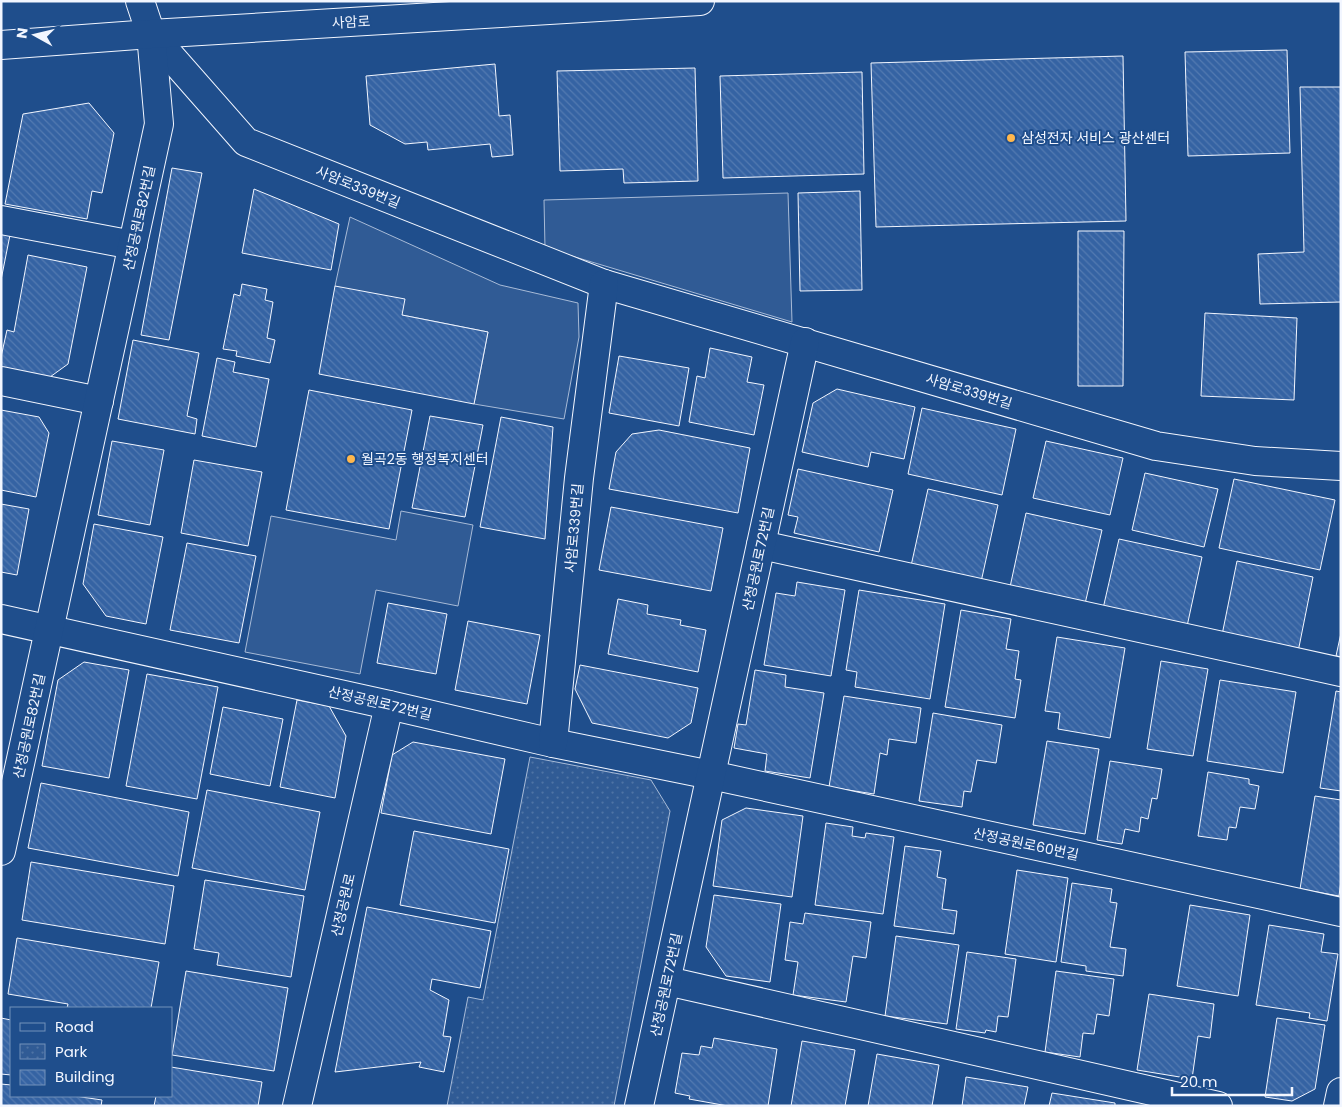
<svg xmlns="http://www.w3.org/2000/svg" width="1342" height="1107" font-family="Poppins,'Noto Sans KR',sans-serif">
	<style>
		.park { fill: url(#park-dots); stroke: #a8bbd7 }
		.built { fill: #305b95; stroke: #a8bbd7 }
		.building { fill: url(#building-back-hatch); stroke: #f2f6ff }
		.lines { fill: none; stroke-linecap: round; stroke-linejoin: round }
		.minor-casing { stroke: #f2f6ff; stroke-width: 30 }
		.major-casing { stroke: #f2f6ff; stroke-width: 30 }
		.minor { stroke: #1f4e8c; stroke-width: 28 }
		.major { stroke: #1f4e8c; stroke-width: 28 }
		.poi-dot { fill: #ffb74d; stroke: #1f4e8c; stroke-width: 2 }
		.labels { text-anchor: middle; stroke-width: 4; stroke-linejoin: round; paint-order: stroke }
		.street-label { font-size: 14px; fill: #f2f6ff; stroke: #1f4e8c }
		.poi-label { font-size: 14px; fill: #f2f6ff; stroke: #1f4e8c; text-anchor: start }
	</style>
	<defs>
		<pattern id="park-dots" width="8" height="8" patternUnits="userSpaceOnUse" patternTransform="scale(1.25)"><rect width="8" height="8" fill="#305b95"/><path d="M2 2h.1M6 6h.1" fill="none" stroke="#4e73a5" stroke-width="1.8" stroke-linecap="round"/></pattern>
		<pattern id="building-back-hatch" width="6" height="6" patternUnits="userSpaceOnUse" patternTransform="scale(1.25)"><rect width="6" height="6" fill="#3563a3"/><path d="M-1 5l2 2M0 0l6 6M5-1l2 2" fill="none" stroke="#537ab1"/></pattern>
	</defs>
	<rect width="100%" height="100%" fill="#1f4e8c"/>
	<path class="park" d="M530,757L651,780L670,811L614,1106H447L468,997L483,1000Z"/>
	<g class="built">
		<path d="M788,193L792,322L545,248L544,200Z"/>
		<path d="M350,217L500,285L578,303L579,337L564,419L474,404L488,332L402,315L335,286Z"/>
		<path d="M401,511L473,525L458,606L376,590L360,674L245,652L271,516L396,540Z"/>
	</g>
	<g class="building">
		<path d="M1287,50L1290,153L1188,156L1185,52Z"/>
		<path d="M1123,56L1126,221L876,227L871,63Z"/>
		<path d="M495,64L499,116L510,115L513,155L492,157L490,144L428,150L427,142L405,144L370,125L366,76Z"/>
		<path d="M695,68L698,181L624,183L623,169L560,171L557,71Z"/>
		<path d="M862,72L864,174L723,178L720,76Z"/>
		<path d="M1300,87H1341V302L1260,304L1258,254L1304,252Z"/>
		<path d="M89,103L114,133L102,193L92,191L87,219L5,204L23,114Z"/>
		<path d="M172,168L202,173L169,340L141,335Z"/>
		<path d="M254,189L339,224L331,270L242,253Z"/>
		<path d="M860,191L862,290L800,291L798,193Z"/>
		<path d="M1078,231H1124L1123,386H1078Z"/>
		<path d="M1,233L10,235L1,280Z"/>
		<path d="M28,255L87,267L68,364L50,377L1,368V357L7,330L14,332Z"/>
		<path d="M242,284L267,289L265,300L273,302L267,338L275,340L270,363L236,356L237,351L223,349L234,294L240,296Z"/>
		<path d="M335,286L405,299L402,315L488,332L474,404L319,374Z"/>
		<path d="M1205,313L1297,318L1294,400L1201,396Z"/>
		<path d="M133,340L199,353L187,416L197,419L195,434L118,419Z"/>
		<path d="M710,348L752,357L747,382L764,385L754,435L689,422L697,376L705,378Z"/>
		<path d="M619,356L689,368L679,426L609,413Z"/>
		<path d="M217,358L235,362L233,372L269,379L256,447L202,436Z"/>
		<path d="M837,389L915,407L904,459L871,452L868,467L802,452L813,403Z"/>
		<path d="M309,390L412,410L389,529L286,510Z"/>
		<path d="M922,408L1016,429L1002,495L908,474Z"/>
		<path d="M1,410L39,417L49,433L36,497L1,490Z"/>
		<path d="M430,416L483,425L465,517L412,508Z"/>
		<path d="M501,417L553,427L545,539L480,527Z"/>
		<path d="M659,430L750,448L738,513L609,489L616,452L632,434Z"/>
		<path d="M112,441L164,450L150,525L98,515Z"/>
		<path d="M1046,441L1123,458L1110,515L1033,498Z"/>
		<path d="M194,460L262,472L248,546L181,533Z"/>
		<path d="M798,469L893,490L879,552L794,533L798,517L788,515Z"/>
		<path d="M1145,473L1218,489L1204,547L1132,530Z"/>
		<path d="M1234,479L1335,500L1320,570L1219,548Z"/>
		<path d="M928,489L998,505L981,582L911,566Z"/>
		<path d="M1,504L29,509L17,575L1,572Z"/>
		<path d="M611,507L723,528L711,591L599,570Z"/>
		<path d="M1026,513L1102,530L1085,604L1010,587Z"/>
		<path d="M94,524L163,537L146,624L106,616L83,584Z"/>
		<path d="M1119,539L1202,557L1186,631L1102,613Z"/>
		<path d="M187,543L256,556L239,643L170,630Z"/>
		<path d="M1237,561L1313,577L1298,652L1222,635Z"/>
		<path d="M797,582L845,590L831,676L764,665L776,593L795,596Z"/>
		<path d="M859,590L945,604L930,699L855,687L857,672L846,670Z"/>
		<path d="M618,599L648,605L647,614L681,620L680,625L706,630L698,672L608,654Z"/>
		<path d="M388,603L447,614L436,674L377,663Z"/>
		<path d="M961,610L1011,619L1006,649L1019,651L1015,679L1021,680L1015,718L945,707Z"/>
		<path d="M468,621L540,635L527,704L455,690Z"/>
		<path d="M1341,633V657L1336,656Z"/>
		<path d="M1057,637L1125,648L1110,738L1058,729L1060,713L1045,711Z"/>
		<path d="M1161,661L1208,669L1193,756L1147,749Z"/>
		<path d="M84,662L129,670L109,778L42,766L58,680Z"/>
		<path d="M580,665L698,688L691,723L668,738L592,723L575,689Z"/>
		<path d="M755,670L786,675L785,687L824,693L810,778L765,771L767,754L734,748L738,724L746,725Z"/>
		<path d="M147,674L218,687L197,799L126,786Z"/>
		<path d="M1220,680L1296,692L1283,773L1207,761Z"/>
		<path d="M1336,691L1341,692V791L1320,788Z"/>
		<path d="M844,696L921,708L916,743L889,739L887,755L880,753L874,794L829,787Z"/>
		<path d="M297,700L329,706L346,736L335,798L280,787Z"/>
		<path d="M223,707L283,719L270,786L210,774Z"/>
		<path d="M933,713L1002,725L996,763L977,760L971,792L964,791L962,807L919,801Z"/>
		<path d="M1047,741L1099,749L1085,834L1033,825Z"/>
		<path d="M413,742L505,759L491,834L381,813L392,755Z"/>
		<path d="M1110,761L1162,769L1157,799L1152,798L1148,819L1141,817L1139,832L1125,829L1122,844L1097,840Z"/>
		<path d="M1208,772L1249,779V784L1259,786L1255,809L1240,807L1236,828L1229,827L1227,840L1198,836Z"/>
		<path d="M41,783L189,812L178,876L28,848Z"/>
		<path d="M207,790L320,812L305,890L192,868Z"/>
		<path d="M1315,796L1341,800V880L1339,896L1300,889Z"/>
		<path d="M746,808L803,816L792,897L713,886L722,820Z"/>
		<path d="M826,823L853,827L852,836L865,838L866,833L894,837L883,914L815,905Z"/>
		<path d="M414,831L509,849L495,923L400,905Z"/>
		<path d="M905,846L941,851L937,877L946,879L942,909L957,911L954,934L894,926Z"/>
		<path d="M31,862L174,886L165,944L22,920Z"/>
		<path d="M1017,870L1068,878L1056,962L1005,954Z"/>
		<path d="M205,880L304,896L291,977L217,965L219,953L194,949Z"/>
		<path d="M1072,883L1112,889L1110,902L1117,903L1110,947L1126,949L1123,976L1086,971V966L1061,962Z"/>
		<path d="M714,895L781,904L770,982L726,976L706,947Z"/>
		<path d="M1190,905L1250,915L1238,996L1177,986Z"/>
		<path d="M367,907L491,931L480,988L432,979L430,990L449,1000L443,1036L451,1037L444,1072L419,1067L421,1062L335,1072Z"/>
		<path d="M805,913L871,922L866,958L853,956L846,1002L793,995L798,962L785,960L790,922L803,924Z"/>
		<path d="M1269,925L1324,934L1321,952L1338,954L1327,1021L1309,1018L1310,1013L1256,1005Z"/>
		<path d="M896,936L959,945L947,1024L885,1016Z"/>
		<path d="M17,938L159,962L151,1008H67L68,1004L8,994Z"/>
		<path d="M967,952L1016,959L1008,1017L998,1016L996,1032L986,1030L985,1033L956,1029Z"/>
		<path d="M186,971L288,988L274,1071L172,1055Z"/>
		<path d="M1056,971L1114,979L1109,1016L1097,1014L1094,1034L1083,1033L1080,1057L1045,1052Z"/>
		<path d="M1149,994L1214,1004L1210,1038L1198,1036L1192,1079L1137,1070Z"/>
		<path d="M1,1018L11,1020V1075L1,1074Z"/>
		<path d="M1277,1018L1325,1025L1315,1089L1292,1101L1265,1097Z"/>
		<path d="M714,1038L777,1049L768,1106H728L689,1099L690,1096L675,1093L682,1053L699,1055L701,1046L712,1048Z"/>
		<path d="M802,1041L855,1050L845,1106H791Z"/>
		<path d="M877,1054L939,1065L932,1106H868Z"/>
		<path d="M171,1067L262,1082L258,1106H154L156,1096H171Z"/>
		<path d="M966,1077L1028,1087L1024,1106H962Z"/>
		<path d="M1,1084L11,1085V1096H75L102,1100L101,1106H1Z"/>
		<path d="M1052,1093L1115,1103V1106H1049Z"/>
	</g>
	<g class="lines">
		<defs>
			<g id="minor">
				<path d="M151,34L246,142L604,284L1156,446L1255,461L1341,466"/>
				<path d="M1,220L133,245"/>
				<path d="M1,381L99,401"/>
				<path d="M761,545L1341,672"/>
				<path d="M1,619L389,705L553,743L711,775L1341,912"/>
				<path d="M553,743L579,478L604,284"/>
				<path d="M1,851L159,124L151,34L140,1"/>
				<path d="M667,981L1218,1106"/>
				<path d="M297,1106L389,705"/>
				<path d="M639,1106L805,342"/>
				<path d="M1338,1106L1341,1092"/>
			</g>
			<path id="major" d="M1,45L151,34L700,1"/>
		</defs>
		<use href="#minor" class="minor-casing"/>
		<use href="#major" class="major-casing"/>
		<use href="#minor" class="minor"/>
		<use href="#major" class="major"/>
	</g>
	<g class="poi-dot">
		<circle cx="1011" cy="138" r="5"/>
		<circle cx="351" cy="459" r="5"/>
	</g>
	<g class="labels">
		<g class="street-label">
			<text transform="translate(351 22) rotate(-3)" y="5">사암로</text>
			<text transform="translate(358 187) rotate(22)" y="5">사암로339번길</text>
			<text transform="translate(139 218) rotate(-78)" y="5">산정공원로82번길</text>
			<text transform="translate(969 391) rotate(17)" y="5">사암로339번길</text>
			<text transform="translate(574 528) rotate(-85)" y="5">사암로339번길</text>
			<text transform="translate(758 559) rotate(-78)" y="5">산정공원로72번길</text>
			<text transform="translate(380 703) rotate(13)" y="5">산정공원로72번길</text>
			<text transform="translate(29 726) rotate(-78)" y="5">산정공원로82번길</text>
			<text transform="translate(1026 844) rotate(12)" y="5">산정공원로60번길</text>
			<text transform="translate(343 905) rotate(-77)" y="5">산정공원로</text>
			<text transform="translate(666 985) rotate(-78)" y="5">산정공원로72번길</text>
		</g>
		<g class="poi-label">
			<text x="1021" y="143">삼성전자 서비스 광산센터</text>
			<text x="361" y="464">월곡2동 행정복지센터</text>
		</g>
	</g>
	<rect width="1342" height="1107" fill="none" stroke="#f2f6ff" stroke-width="5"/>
	<rect x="10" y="1007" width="162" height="90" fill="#1f4e8c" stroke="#7391ba"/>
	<rect x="20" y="1023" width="25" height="8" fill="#1f4e8c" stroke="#7391ba"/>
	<text x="55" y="1032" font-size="15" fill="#f2f6ff">Road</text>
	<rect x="20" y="1044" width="25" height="15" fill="url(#park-dots)" stroke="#7391ba"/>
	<text x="55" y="1057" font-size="15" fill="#f2f6ff">Park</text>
	<rect x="20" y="1070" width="25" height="15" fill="url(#building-back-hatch)" stroke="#7391ba"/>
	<text x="55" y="1082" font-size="15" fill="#f2f6ff">Building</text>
	<g transform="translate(35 35) rotate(278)" stroke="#1f4e8c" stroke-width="4" paint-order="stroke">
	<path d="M0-4L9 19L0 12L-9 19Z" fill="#f2f6ff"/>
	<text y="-8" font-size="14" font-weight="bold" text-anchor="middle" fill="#f2f6ff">N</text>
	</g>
	<path d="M1172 1087v8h120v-8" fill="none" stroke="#f2f6ff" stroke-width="2.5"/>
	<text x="1180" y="1087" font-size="15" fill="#f2f6ff" stroke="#1f4e8c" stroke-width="4" paint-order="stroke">20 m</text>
</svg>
